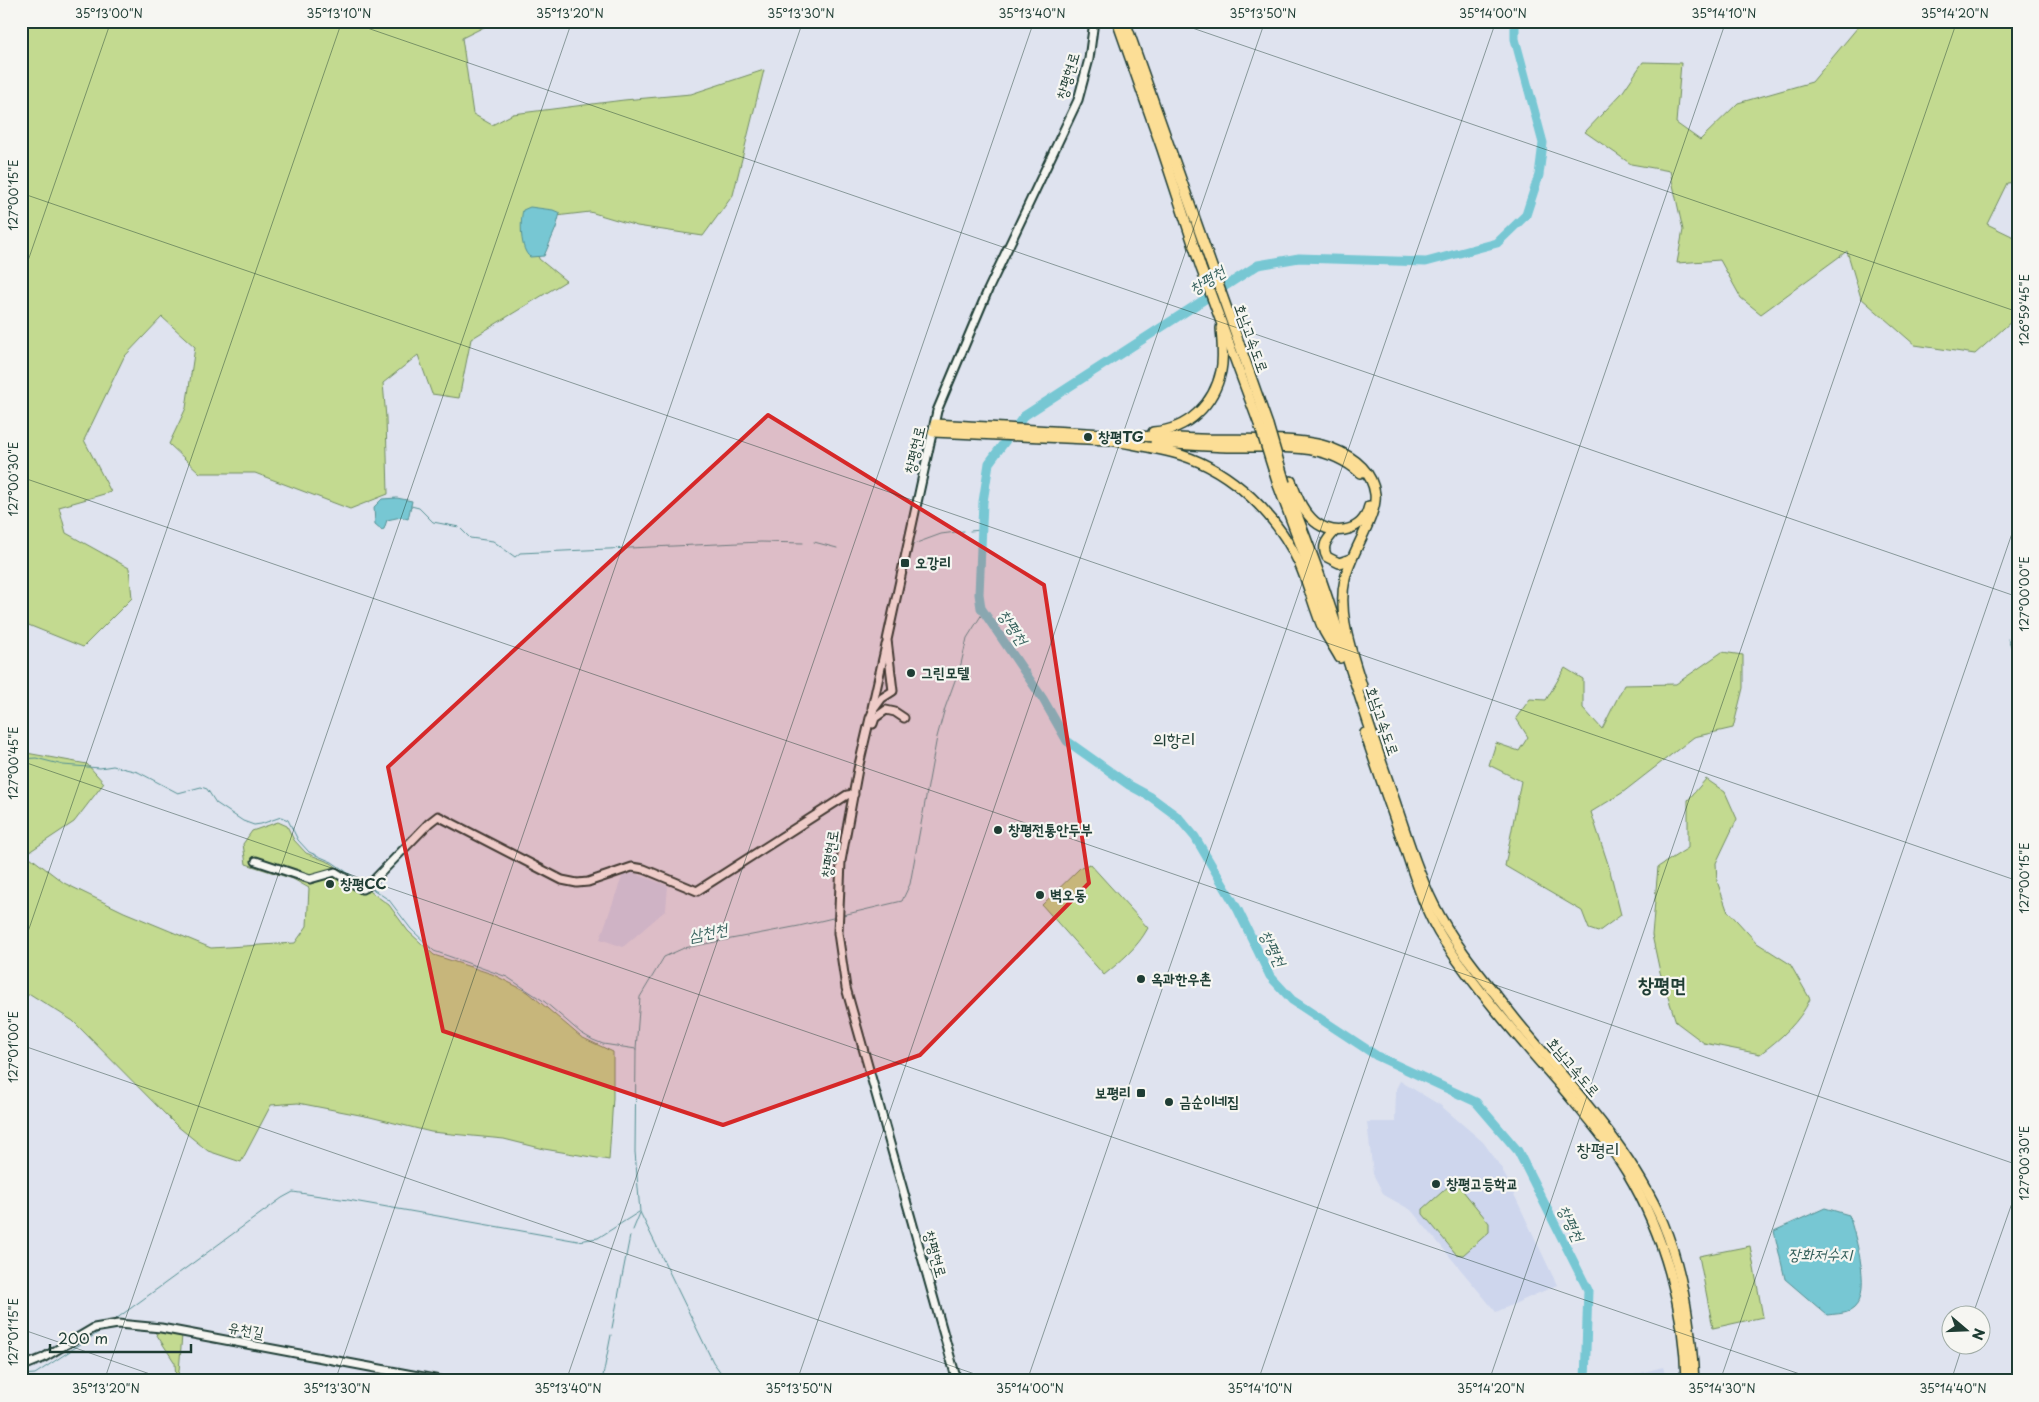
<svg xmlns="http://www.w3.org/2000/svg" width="2039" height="1402" font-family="'Playpen Sans','Poor Story',sans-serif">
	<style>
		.built { fill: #ced6ed }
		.green { fill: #c3da90; stroke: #718c62 }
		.water { fill: #77c7d3; stroke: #549093 }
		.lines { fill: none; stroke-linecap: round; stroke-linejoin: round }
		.stream { stroke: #549093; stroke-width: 1 }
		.river { stroke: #77c7d3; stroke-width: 9 }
		.secondary-casing { stroke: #1f3d34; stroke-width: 11 }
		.highway-casing { stroke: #1f3d34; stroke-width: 12 }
		.secondary { stroke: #f6f6f2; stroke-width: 7 }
		.highway { stroke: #fcde96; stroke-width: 9 }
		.highway-bridge-casing { stroke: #1f3d34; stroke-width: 12; stroke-linecap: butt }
		.highway-bridge { stroke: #fcde96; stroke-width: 9 }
		.marked { fill: #d62828; fill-opacity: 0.2; stroke: #d62828; stroke-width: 4; stroke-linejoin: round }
		.ticks { fill: none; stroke: #1f3d34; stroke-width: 1; stroke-opacity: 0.45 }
		.poi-dot { fill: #1f3d34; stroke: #f6f6f2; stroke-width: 2 }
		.labels { text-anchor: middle; stroke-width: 4.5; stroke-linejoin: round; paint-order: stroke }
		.street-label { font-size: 15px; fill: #1f3d34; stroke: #f6f6f2 }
		.poi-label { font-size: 15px; font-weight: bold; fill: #1f3d34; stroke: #f6f6f2; text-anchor: start }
		.water-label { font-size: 16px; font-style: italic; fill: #35605c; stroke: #f6f6f2 }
		.quarter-label { font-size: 18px; fill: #1f3d34; stroke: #f6f6f2 }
		.district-label { font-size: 20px; font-weight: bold; fill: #1f3d34; stroke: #f6f6f2 }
		.neatline { fill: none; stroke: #1f3d34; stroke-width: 2 }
		.ticks-label { font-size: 12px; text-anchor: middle; fill: #1f3d34 }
	</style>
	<rect width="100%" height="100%" fill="#dfe3ef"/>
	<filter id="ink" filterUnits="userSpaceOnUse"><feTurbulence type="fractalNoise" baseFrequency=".02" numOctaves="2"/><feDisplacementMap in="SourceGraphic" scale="10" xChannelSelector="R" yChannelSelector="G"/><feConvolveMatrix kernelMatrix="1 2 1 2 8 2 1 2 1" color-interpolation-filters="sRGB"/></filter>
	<g filter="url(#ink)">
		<g class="built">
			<path d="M634,873L668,886L666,910L623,947L600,939L623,874Z"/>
			<path d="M1400,1081L1440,1105L1483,1142L1501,1167L1557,1285L1496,1312L1411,1210L1384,1195L1373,1174L1367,1122H1395L1396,1089Z"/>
			<path d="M1663,1367L1667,1381H1610Z"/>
		</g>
		<g class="green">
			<path d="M21,21H496L462,38L473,114L492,125L513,114L624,100L691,94L764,70L733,195L703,236L637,226L590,212L530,219L539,259L566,281L471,339L459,398L432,394L418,355L383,383L386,418L388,494L350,509L255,473H200L169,444L186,408L195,347L162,317L124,357L84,440L111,492L59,507L66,533L129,568L132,598L83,647L21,622Z"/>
			<path d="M1863,21H2018V182L2007,183L1987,224L2018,239V305L2013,320L1975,354L1915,345L1861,298L1847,251L1761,314L1741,298L1720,260L1677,263L1683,230L1670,171L1631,164L1585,132L1622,93L1643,62L1681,63L1676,123L1700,140L1738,103L1812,82Z"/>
			<path d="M1722,652L1743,655V688L1733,728L1694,737L1622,793L1591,812L1609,867L1621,915L1598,932L1589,929L1582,911L1505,866L1521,781L1489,765L1496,743L1519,751L1528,737L1516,718L1530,699L1546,700L1565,668L1583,679V708L1602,729L1624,685L1676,684Z"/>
			<path d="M21,752L87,764L104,783L74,822L26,854L64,883L124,912L211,948L295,943L307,926L309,888L293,879L246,864L243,844L252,831L278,822L287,826L294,840L306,853L331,863L389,905L408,931L434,955L492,974L528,992L581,1037L613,1052V1098L609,1160L544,1149L504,1139L431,1132L370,1117L298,1103L271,1105L241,1162L208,1151L176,1125L73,1021L30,994L21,1000Z"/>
			<path d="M1706,779L1725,792L1737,819L1716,863L1717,881L1727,910L1757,943L1790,964L1810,999C1800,1022 1780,1039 1760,1054L1704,1043L1676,1022L1660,972L1652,935L1658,867L1688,848V800Z"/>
			<path d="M1090,864L1148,928C1137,948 1121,961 1104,975L1042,905L1081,867Z"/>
			<path d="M1451,1184L1459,1186L1489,1223V1232L1463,1255L1456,1254L1423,1214V1209Z"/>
			<path d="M1750,1246L1763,1317L1713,1328L1699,1256Z"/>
			<path d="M153,1329L182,1335L179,1371L176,1381L175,1363Z"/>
		</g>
		<g class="water">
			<path d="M530,207L553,210L560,213L556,228L544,256L530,257C520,250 520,221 523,210Z"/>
			<path d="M397,498L412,501L408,519L401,517L387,520L384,529L382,530L375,524L374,507L382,499Z"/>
			<path d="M1825,1208L1849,1215C1855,1236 1875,1298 1850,1311C1844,1314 1834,1314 1827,1315L1785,1279L1774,1231Z"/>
		</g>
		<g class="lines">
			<g class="stream">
				<path d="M411,506L419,508L433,522L459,527L470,538L493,541L515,557L520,553L761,542L803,543"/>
				<path d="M970,531L981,530"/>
				<path d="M814,542L837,548"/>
				<path d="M911,545L941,534L964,531"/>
				<path d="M2011,632L2018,610"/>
				<path d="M2008,639L2018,662"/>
				<path d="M21,759L36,758L63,765L100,768L113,766L138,772L178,793L201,787L207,789L216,803L243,821L254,825L261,824L281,817L288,820L298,840L309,852L332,862L364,884"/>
				<path d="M371,888L389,900L411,929L434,951L507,977L545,1002L581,1033L593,1040L603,1044L636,1049"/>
				<path d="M843,915L902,901L910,884L937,737L945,708L961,664L967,638L984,611"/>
				<path d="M633,1230L640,1213"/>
				<path d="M116,1319L282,1198L293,1192L348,1200L578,1241L598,1238L639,1212"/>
				<path d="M612,1328L630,1236"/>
				<path d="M21,1375L35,1374L102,1330"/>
				<path d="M602,1381L611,1335"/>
				<path d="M727,1381L713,1362L640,1212L635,1152L636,1049L640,997L664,957L684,948L799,926L837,917"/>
			</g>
			<path class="river" d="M1515,21V39L1543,143L1539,175L1526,215L1497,243L1426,262L1299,258L1258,265L1024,416L989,463L983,502L979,594L981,608L1043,699L1067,741L1129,785L1151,797L1178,817L1195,837L1238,910L1270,976L1292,1000L1377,1056L1476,1102L1518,1151L1588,1290L1585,1381"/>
			<defs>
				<g id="secondary">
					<path d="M872,708L886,645"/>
					<path d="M873,724L875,718L886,710L895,712L904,718"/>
					<path d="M256,861L310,879L335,872L362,889L368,886L429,823L438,816L562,880L577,883L588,882L632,867L644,869L697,891L847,795L854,794"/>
					<path d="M21,1367L43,1358L94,1328L118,1324L161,1328L445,1381"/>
					<path d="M957,1381L846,988L838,933L841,861L858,769L870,718L874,709L882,698L893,691L887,640L937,411L988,290L1078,100L1089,59L1094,21"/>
				</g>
				<g id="highway">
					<path d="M1117,21L1162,149L1201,268L1260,427"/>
					<path d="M1125,21L1268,425"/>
					<path d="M935,424C1023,429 1111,435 1199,439C1236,440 1298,436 1331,448C1352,456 1372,470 1375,494C1378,515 1350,554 1345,579C1337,614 1352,653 1362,686"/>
					<path d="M933,432L1109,440"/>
					<path d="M1153,432C1188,430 1214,404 1221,371C1224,357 1222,342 1221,328"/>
					<path d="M1110,440C1134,445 1158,448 1181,455C1232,471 1277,515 1299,563C1309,585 1314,609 1324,631C1329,640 1335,649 1340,658"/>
					<path d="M1155,443C1179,444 1203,446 1228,447C1272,448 1325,440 1360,473"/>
					<path d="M1291,481C1296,494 1301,508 1311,518C1328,537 1363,535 1369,506"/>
					<path d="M1285,483C1300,524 1317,564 1330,606C1349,663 1367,721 1387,778C1402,820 1414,865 1434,905C1455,947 1487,983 1516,1020C1568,1084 1630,1146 1663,1223C1683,1271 1691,1329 1694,1381"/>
					<path d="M1278,485L1322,602L1337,647"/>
					<path d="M1334,532C1327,540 1321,546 1327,557L1339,563L1351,559"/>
					<path d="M1365,733C1378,772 1392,811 1406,851C1416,881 1426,914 1444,941C1478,992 1520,1039 1560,1085C1583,1113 1608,1141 1627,1172C1664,1234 1685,1309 1686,1381"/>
				</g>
			</defs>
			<use href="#secondary" class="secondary-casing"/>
			<use href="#highway" class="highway-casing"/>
			<use href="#secondary" class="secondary"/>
			<use href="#highway" class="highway"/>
			<defs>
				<g id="highway-bridge">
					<path d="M1268,425L1285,483"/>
					<path d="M1260,427L1278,485"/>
				</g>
			</defs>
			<use href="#highway-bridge" class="highway-bridge-casing"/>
			<use href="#highway-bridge" class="highway-bridge"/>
		</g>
	</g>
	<path class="marked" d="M768,415L1044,585L1089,883L920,1055L723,1125L443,1031L388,767Z"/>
	<path class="ticks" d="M347,21L2018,597M1172,21L2018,312M1997,21L2018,28M21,193L2018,881M21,281L111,21M21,477L2018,1165M21,761L1820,1381M21,952L342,21M21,1045L995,1381M1973,1314L2018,1186M21,1329L170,1381M104,1381L572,21M335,1381L803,21M566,1381L1034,21M797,1381L1265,21M1027,1381L1496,21M1258,1381L1726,21M1489,1381L1957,21M1720,1381L2018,516M1951,1381L1963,1344"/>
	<g class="poi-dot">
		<circle cx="1088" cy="437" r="5"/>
		<rect x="900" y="558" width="10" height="10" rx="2.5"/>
		<circle cx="911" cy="673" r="5"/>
		<circle cx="998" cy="830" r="5"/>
		<circle cx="330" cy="884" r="5"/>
		<circle cx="1040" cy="895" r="5"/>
		<circle cx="1141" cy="979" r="5"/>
		<rect x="1136" y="1088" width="10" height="10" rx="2.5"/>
		<circle cx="1169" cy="1102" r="5"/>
		<circle cx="1436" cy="1184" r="5"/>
	</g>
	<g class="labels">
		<g class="street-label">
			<text transform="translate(1068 76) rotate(-74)" y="5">창평현로</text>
			<text transform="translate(1251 338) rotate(70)" y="5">호남고속도로</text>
			<text transform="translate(915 450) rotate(-77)" y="5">창평현로</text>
			<text transform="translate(1382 721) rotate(71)" y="5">호남고속도로</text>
			<text transform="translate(830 854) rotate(-82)" y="5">창평현로</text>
			<text transform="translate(1573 1067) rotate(50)" y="5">호남고속도로</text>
			<text transform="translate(935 1254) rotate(74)" y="5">창평현로</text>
			<text transform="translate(246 1330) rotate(10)" y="5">유천길</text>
		</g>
		<g class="poi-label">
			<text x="1098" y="442">창평TG</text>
			<text x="915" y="568">오강리</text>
			<text x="921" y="678">그린모텔</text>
			<text x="1008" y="835">창평전통안두부</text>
			<text x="340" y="889">창평CC</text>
			<text x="1050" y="900">벽오동</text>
			<text x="1151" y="984">옥과한우촌</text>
			<text x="1131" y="1098" text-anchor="end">보평리</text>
			<text x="1179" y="1107">금순이네집</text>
			<text x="1446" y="1189">창평고등학교</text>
		</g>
		<g class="water-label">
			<text transform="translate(1207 280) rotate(-33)" y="6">창평천</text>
			<text transform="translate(1013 627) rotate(56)" y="6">창평천</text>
			<text transform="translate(708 932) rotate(-11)" y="6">삼천천</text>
			<text transform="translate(1273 948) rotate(63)" y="6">창평천</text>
			<text transform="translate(1571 1223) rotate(63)" y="6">창평천</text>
			<text x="1820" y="1260">장화저수지</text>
		</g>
		<g class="quarter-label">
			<text x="1174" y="746">의항리</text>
			<text x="1598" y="1156">창평리</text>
		</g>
		<g class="district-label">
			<text x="1662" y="992">창평면</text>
		</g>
	</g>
	<rect width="2039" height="1402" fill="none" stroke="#f6f6f2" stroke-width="55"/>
	<g transform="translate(1966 1330) rotate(109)"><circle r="24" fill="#f6f6f2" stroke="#a0aca6"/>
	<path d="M0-4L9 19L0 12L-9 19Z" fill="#1f3d34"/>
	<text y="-8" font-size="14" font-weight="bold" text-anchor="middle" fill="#1f3d34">N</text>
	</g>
	<path d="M50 1344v8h141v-8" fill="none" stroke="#1f3d34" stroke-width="2.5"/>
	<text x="58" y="1344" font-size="15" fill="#1f3d34" stroke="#f6f6f2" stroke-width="4" paint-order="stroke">200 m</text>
	<rect x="28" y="28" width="1984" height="1346" class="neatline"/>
	<g class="ticks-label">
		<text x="109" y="18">35°13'00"N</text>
		<text x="339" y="18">35°13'10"N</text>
		<text x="570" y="18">35°13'20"N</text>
		<text x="801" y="18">35°13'30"N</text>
		<text x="1032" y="18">35°13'40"N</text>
		<text x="1263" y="18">35°13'50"N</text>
		<text x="1493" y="18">35°14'00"N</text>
		<text x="1724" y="18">35°14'10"N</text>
		<text x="1955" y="18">35°14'20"N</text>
		<text transform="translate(14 195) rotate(-90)" y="4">127°00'15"E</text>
		<text transform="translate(2025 310) rotate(-90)" y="4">126°59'45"E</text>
		<text transform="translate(14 479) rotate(-90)" y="4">127°00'30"E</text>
		<text transform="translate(2025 594) rotate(-90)" y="4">127°00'00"E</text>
		<text transform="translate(14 763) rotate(-90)" y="4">127°00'45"E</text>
		<text transform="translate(2025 878) rotate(-90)" y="4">127°00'15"E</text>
		<text transform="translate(14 1047) rotate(-90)" y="4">127°01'00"E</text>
		<text transform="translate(2025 1163) rotate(-90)" y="4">127°00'30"E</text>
		<text transform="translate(14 1332) rotate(-90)" y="4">127°01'15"E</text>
		<text x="106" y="1393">35°13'20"N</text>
		<text x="337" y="1393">35°13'30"N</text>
		<text x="568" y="1393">35°13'40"N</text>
		<text x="799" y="1393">35°13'50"N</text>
		<text x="1030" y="1393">35°14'00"N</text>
		<text x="1260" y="1393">35°14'10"N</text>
		<text x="1491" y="1393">35°14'20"N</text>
		<text x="1722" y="1393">35°14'30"N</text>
		<text x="1953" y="1393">35°14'40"N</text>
	</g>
</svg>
